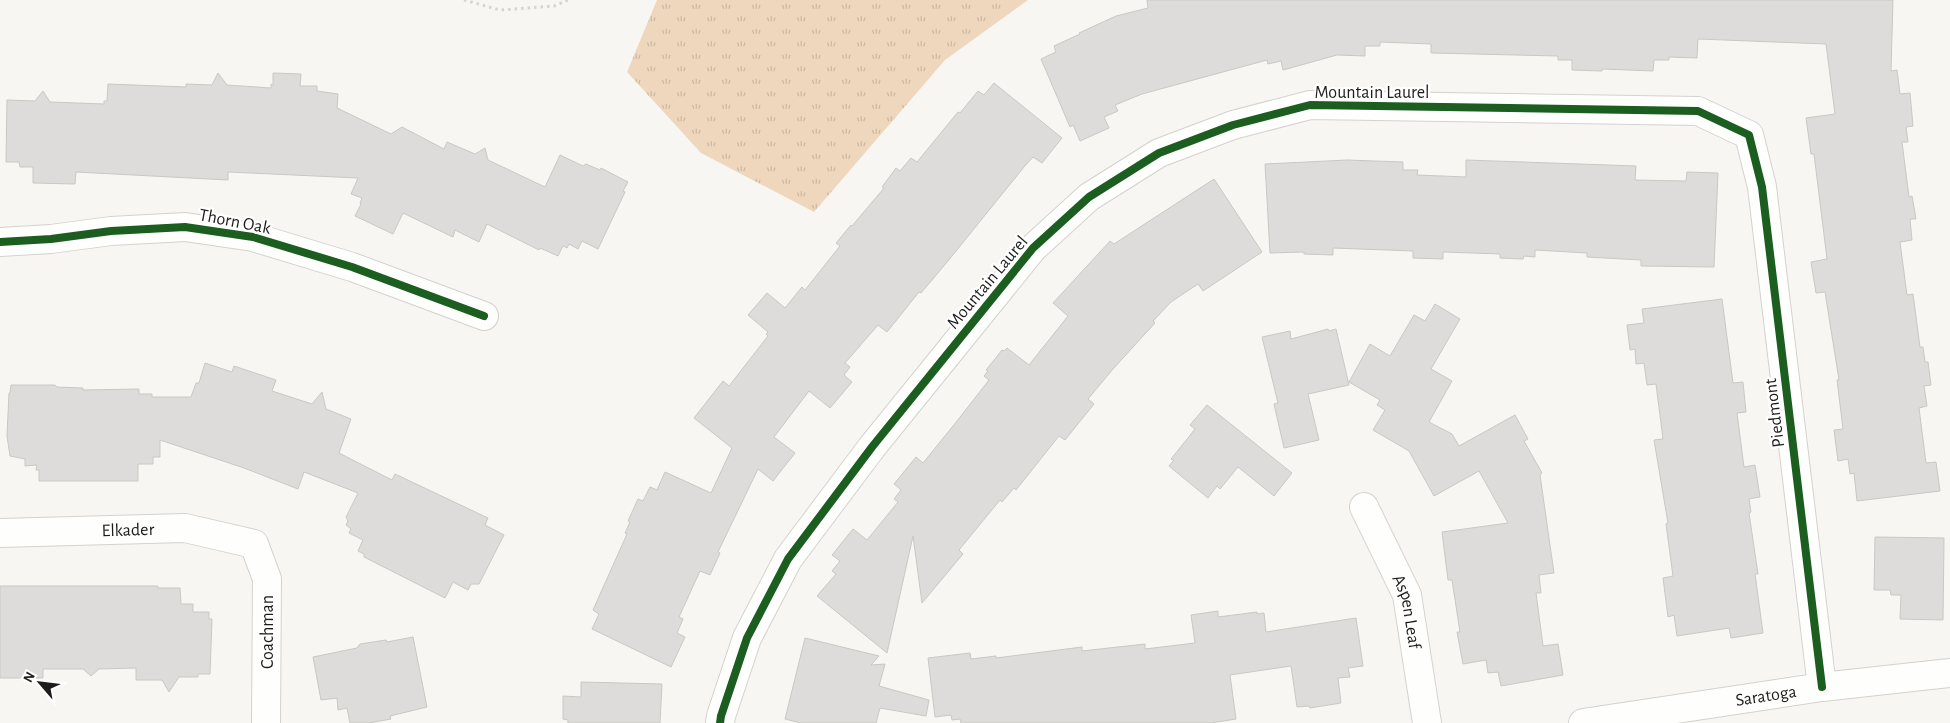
<svg xmlns="http://www.w3.org/2000/svg" width="1950" height="723" font-family="'Alegreya Sans',sans-serif">
	<style>
		.grass { fill: url(#grass-tufts) }
		.building { fill: #dedcda; stroke: #c9c8c5 }
		.lines { fill: none; stroke-linecap: round; stroke-linejoin: round }
		.minor-casing { stroke: #d4d2cf; stroke-width: 30 }
		.path { stroke: #d4d4d4; stroke-width: 3; stroke-dasharray: 2.5 4; stroke-linecap: butt }
		.minor { stroke: #fefefd; stroke-width: 28 }
		.cycleway-casing { stroke: #fff; stroke-width: 11 }
		.cycleway { stroke: #1b5e20; stroke-width: 8 }
		.labels { text-anchor: middle; stroke-width: 4.5; stroke-linejoin: round; paint-order: stroke }
		.street-label { font-size: 18px; fill: #1f1d1c; stroke: #fff }
	</style>
	<defs>
		<pattern id="grass-tufts" width="24" height="20" patternUnits="userSpaceOnUse" patternTransform="scale(1.25)"><rect width="24" height="20" fill="#efd7bd"/><path d="M3 7l-1-3M5 7V3M7 7l1-3M15 17l-1-3M17 17v-4M19 17l1-3" fill="none" stroke="#ccb8a2"/></pattern>
	</defs>
	<rect width="100%" height="100%" fill="#f8f6f3"/>
	<path class="grass" d="M657,0H1028L945,60L814,212L701,153L627,72Z"/>
	<g class="building">
		<path d="M1147,0H1893L1891,71L1897,70L1900,94L1910,93L1913,126L1906,127L1908,142H1902L1909,197L1912,196L1916,219H1910L1912,240L1900,242L1907,295L1913,294L1920,347H1923L1925,362H1928L1931,385L1924,386L1927,406L1919,408L1926,463L1936,462L1940,491L1857,501L1854,473L1850,474L1848,459L1838,461L1834,430L1843,429L1837,380H1839L1825,292L1816,293L1811,262L1827,259L1814,154H1811L1806,118L1835,114L1826,44L1698,39L1697,58L1669,57V60H1654L1653,71L1602,69V71L1572,70V60H1558V56L1431,53V44L1380,42V46H1365V56L1337,55L1283,70L1281,61L1268,64L1267,60L1142,94L1115,105L1118,111L1104,117L1109,128L1080,141L1073,125L1070,127L1041,59L1056,52L1054,46L1080,34L1079,33L1116,16L1148,8Z"/>
		<path d="M218,73L227,85L271,88V84L273,85V73L301,74L300,86H317V91L338,94L337,108L391,134L402,127L444,149L447,142L475,154L485,148L488,160L545,187L560,155L583,166L586,164L600,170L601,168L628,182L623,191L625,192L598,249L582,241L578,249L569,244L567,248L563,246L558,256L540,248L539,250L487,224L479,242L455,230L453,237L403,213L393,234L355,216L361,204L360,203L362,198L351,194L358,178L228,172V180L76,172L75,184L33,183V167H20L19,162H6L7,100L35,101L43,91L50,102L104,104V101H107L108,84L186,87V84L212,85Z"/>
		<path d="M994,83L1062,138L1042,163L1033,157L1024,167L948,261L921,293L919,292L887,332L878,325L845,363L850,367L844,375L852,382L830,408L809,391L774,437L795,453L773,481L758,469L718,552L720,553L710,575L700,571L679,617L683,619L677,633L685,637L671,667L592,629L599,614L593,610L627,534L625,533L630,522L628,521L638,499L643,501L650,487L657,490L665,472L711,493L732,448L694,418L723,381L729,386L768,336L766,334L768,332L748,315L767,293L785,308L802,287L805,290L840,246L836,243L851,225L852,226L884,188L882,187L896,168L900,171L911,158L917,162L958,112L960,113L978,91L984,95Z"/>
		<path d="M1347,160L1403,162V170H1418L1417,175L1466,177V160L1636,166L1635,180L1686,181L1687,172L1718,173L1714,267L1641,266V260L1587,257V253L1535,250V257L1524,256L1523,259L1500,258V254L1443,252V259L1413,258V251L1333,248V255L1304,254V252L1270,253L1265,164Z"/>
		<path d="M1214,179L1262,252L1203,291L1198,284L1171,302L1153,321L1155,323L1113,369L1088,399L1094,404L1065,440L1059,436L1016,490L1014,488L1002,502L1000,500L959,550L963,554L922,603L913,536L887,653L817,596L836,574L832,571L840,561L832,555L853,529L867,540L898,502L894,499L901,490L894,484L916,457L923,463L957,421L989,380L984,376L988,371L986,370L1002,350L1004,351L1007,348L1029,365L1068,316L1053,303L1110,241L1114,244Z"/>
		<path d="M1722,299L1733,383L1743,382L1746,412L1737,413L1744,467L1755,465L1760,497L1749,499L1751,512L1749,513L1758,574H1755L1763,633L1731,638L1729,628L1677,636L1674,615L1668,617L1663,578L1673,576L1666,524L1668,523L1654,440L1663,439L1656,384L1647,385L1644,363L1636,364L1635,349L1630,350L1627,325L1644,323L1642,309Z"/>
		<path d="M1435,304L1460,319L1431,369L1452,381L1429,422L1452,434L1459,446L1515,415L1528,439L1524,441L1542,473L1540,475L1554,573L1539,575L1541,593H1536L1543,646L1558,644L1563,675L1501,686L1498,672L1488,673L1486,660L1463,664L1457,632H1460L1452,580H1448L1442,532L1508,523L1479,471L1434,496L1409,451L1373,430L1385,410L1377,405L1380,400L1349,382L1370,344L1390,356L1414,315L1425,321Z"/>
		<path d="M1328,329L1329,331L1336,329L1349,385L1308,394L1319,440L1284,448L1274,404L1278,403L1262,337L1290,331L1291,339Z"/>
		<path d="M205,363L232,372L234,366L276,380L272,391L312,404L322,392L326,409L351,419L339,453L392,480L395,474L488,518L485,525L504,535L479,584H471L468,590L453,582L445,598L364,557V554L358,551L363,540L349,533L351,529L346,525L348,521L346,517L358,493L304,472L298,489L244,468L160,440V457H153V464H138V481H39V470H36L37,465L25,466V459L10,456L7,436L9,393H10L11,385H55L57,387L83,388V390L139,389V394H152V397H191L196,383H199Z"/>
		<path d="M1207,405L1292,473L1274,496L1238,467L1220,489L1217,486L1208,498L1169,466L1174,460L1171,459L1195,429L1190,425Z"/>
		<path d="M1875,537L1944,538L1943,620L1900,619L1901,595H1891L1890,590H1874Z"/>
		<path d="M0,586H158V588H180L181,604H193V612H209V619H212L210,674H198V677H179L169,692L162,680H136V668L99,669L91,676L83,669H43V678H0Z"/>
		<path d="M1218,611V617L1257,612V614L1264,613L1266,632L1356,618L1363,666L1348,668L1350,677L1338,678L1341,703L1310,708L1309,706L1297,707L1291,666L1230,675L1236,719L1211,723H961L960,719L952,720L951,715L935,717L928,658L970,653L971,659L996,656V658L1082,647V651L1145,644V649L1195,643L1191,615Z"/>
		<path d="M413,637L427,707L390,716L391,719L369,723H350L347,708L338,710L337,698L321,700L313,657L357,648L360,644L386,640L387,642Z"/>
		<path d="M805,638L879,656L871,665L885,664L879,686L929,700L926,716L880,708L876,723H801L785,719Z"/>
		<path d="M581,682L662,684L660,723H568V720L563,719V696L581,697Z"/>
	</g>
	<g class="lines">
		<defs>
			<g id="minor">
				<path d="M0,242L51,239L111,231L185,227L253,237L352,267L484,316"/>
				<path id="s1" d="M1364,507L1407,595L1427,723"/>
				<path id="s2" d="M0,533L185,528L254,544L267,579L266,723"/>
				<path d="M720,723L721,716L747,638L788,559L872,447L1033,248L1089,197L1159,153L1233,125L1310,105L1698,111L1749,135L1762,187L1822,687"/>
				<path id="s3" d="M1583,723L1822,687L1950,673"/>
			</g>
		</defs>
		<use href="#minor" class="minor-casing"/>
		<path class="path" d="M464,0L500,10L554,6L568,0"/>
		<use href="#minor" class="minor"/>
		<defs>
			<g id="cycleway">
				<path d="M0,242L51,239L111,231L185,227L253,237L352,267L484,316"/>
				<path d="M720,723L721,716L747,638L788,559L872,447L1033,248L1089,197L1159,153L1233,125L1310,105L1698,111L1749,135L1762,187L1822,687"/>
			</g>
		</defs>
		<use href="#cycleway" class="cycleway-casing"/>
		<use href="#cycleway" class="cycleway"/>
	</g>
	<g class="labels">
		<g class="street-label">
			<text x="1372" y="98">Mountain Laurel</text>
			<text transform="translate(235 221) rotate(11)" y="6">Thorn Oak</text>
			<text transform="translate(987 282) rotate(-50)" y="6">Mountain Laurel</text>
			<text transform="translate(1774 413) rotate(-97)" y="6">Piedmont</text>
			<text dy="6" stroke="none"><textPath href="#s2" startOffset="128">Elkader</textPath></text>
			<text dy="6" stroke="none"><textPath href="#s1" startOffset="114">Aspen Leaf</textPath></text>
			<text transform="translate(267 632) rotate(-90)" y="6">Coachman</text>
			<text dy="6" stroke="none"><textPath href="#s3" startOffset="185">Saratoga</textPath></text>
		</g>
	</g>
	<g transform="translate(40 683) rotate(298)" stroke="#ffffff" stroke-width="4" paint-order="stroke">
	<path d="M0-4L9 19L0 12L-9 19Z" fill="#1f1d1c"/>
	<text y="-8" font-size="14" font-weight="bold" text-anchor="middle" fill="#1f1d1c">N</text>
	</g>
</svg>
